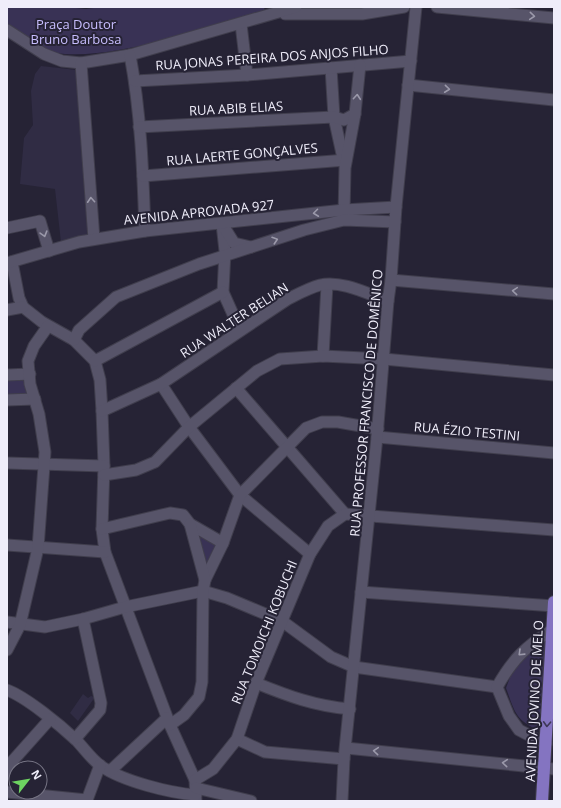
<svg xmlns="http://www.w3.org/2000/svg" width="561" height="808" font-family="'Open Sans',sans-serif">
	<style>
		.built { fill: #302c44 }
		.green { fill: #393255 }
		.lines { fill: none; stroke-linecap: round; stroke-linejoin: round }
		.minor-casing { stroke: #403e4d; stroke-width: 13 }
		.major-casing { stroke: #403e4d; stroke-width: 14 }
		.minor { stroke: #575469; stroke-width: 11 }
		.major { stroke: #8474c1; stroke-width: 12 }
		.oneway { stroke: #9b99aa }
		.oneway2 { stroke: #3e3758 }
		.labels { text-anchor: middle; stroke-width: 4; stroke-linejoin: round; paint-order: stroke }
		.park-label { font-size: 13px; fill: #c8befe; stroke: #262335 }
		.street-label { font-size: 13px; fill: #efedfa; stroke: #262335 }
	</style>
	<rect width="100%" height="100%" fill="#262335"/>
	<g class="built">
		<path d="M41,66L77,70L89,237L61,242L55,189L20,184L24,138L33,125L31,91L35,74Z"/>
		<path d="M83,694L88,698L91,696L95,697L78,721L70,713Z"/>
	</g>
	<g class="green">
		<path d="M7,7H66L86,9L101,7H264L265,11C208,27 94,69 39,49C28,45 16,32 7,25Z"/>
		<path d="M7,376H28L35,399H7Z"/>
		<path d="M196,532L217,544L208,571Z"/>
		<path d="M547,637L540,731C515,720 515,712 506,688L513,669Z"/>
	</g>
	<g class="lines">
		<defs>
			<g id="minor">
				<path d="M437,7L554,18"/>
				<path d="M285,14H362L404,7"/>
				<path d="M241,24L247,75"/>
				<path d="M7,30L44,54L62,61L81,63L130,55L296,7"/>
				<path d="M130,55C141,113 143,173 145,231"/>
				<path d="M81,63L94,239"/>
				<path d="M331,68L334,117L344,163"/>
				<path d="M135,81L247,75L411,61"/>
				<path d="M408,85L554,100"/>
				<path d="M139,127L334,117L344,120L355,114"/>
				<path d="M143,176L346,160"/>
				<path d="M344,215L345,168L355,114L360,65"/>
				<path d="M222,224L225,251L223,292L240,330"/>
				<path d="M224,227L234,243L251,247"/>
				<path d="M7,228L40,221L49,251"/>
				<path d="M12,262L19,298L23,307L42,322L74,340L95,361L100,380L102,411L104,466L102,529L105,552L170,725L195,780L196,801"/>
				<path d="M7,263L79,242L145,231L344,210L396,207"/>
				<path d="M391,280L554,294"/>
				<path d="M7,310L23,307"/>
				<path d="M74,340L79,330L116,297L199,264L304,230L344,220L395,222"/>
				<path d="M323,356L327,285"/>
				<path d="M95,361L223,292"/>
				<path d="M7,375L30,374"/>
				<path d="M161,384L189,427L240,495L310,554"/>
				<path d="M236,388L345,514"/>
				<path d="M7,400L35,399"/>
				<path d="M102,411L161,384L288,299C298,294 309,288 320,285C342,280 368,294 388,301"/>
				<path d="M377,437L554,453"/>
				<path d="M7,463L104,466"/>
				<path d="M104,475L136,470L155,462L189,427L257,371L280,359L323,356L384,359L554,375"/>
				<path d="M102,529L170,513L183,515L190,524L223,543"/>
				<path d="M7,545L105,552"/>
				<path d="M205,580L223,543L240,495L306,428L322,422H338L378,429"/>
				<path d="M361,592L554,606"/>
				<path d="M7,622L45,627L83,619L125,607L203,591L227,598L282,621L331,657L354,667L497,687"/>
				<path d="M7,650L20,625L38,548L45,452L39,414L30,384L28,361L34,346L48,326"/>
				<path d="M256,683C288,696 315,706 350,709"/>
				<path d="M7,690C26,697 60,725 76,740C84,748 91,759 101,766C122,781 170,793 196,795"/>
				<path d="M170,725L184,715L199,697L202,682L203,591L205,580L190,524"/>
				<path d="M75,739L100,710L101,703L83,619"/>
				<path d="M237,739L265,752L344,759"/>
				<path d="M546,744L519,730L509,716L497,687C512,660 526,646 552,630"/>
				<path d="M346,748L554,769"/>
				<path d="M110,771L167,718"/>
				<path d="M7,774L9,765L50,719"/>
				<path d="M195,780L213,769L237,739L256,683L310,554L328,526L345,514L554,530"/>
				<path d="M196,788L251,801"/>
				<path d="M7,792L87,800L100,765"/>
				<path d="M342,801L344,759L377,437L388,301L391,280L396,207L416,7"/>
			</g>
			<path id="major" d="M542,801L554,602"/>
		</defs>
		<use href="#minor" class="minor-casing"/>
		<use href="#major" class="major-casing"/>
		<use href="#minor" class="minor"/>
		<use href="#major" class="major"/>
	</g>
	<defs><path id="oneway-chevron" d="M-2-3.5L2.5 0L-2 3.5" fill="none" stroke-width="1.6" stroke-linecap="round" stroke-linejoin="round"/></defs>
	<g class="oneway">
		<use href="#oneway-chevron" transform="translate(532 16) rotate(5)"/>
		<use href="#oneway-chevron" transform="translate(447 89) rotate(6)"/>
		<use href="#oneway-chevron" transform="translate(357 97) rotate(-85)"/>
		<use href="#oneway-chevron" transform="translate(91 200) rotate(-94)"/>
		<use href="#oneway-chevron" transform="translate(316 213) rotate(173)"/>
		<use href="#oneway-chevron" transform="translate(44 234) rotate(74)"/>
		<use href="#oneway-chevron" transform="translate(275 240) rotate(-18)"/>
		<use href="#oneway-chevron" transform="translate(515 291) rotate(-175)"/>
		<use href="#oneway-chevron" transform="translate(521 653) rotate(136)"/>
		<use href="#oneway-chevron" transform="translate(376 751) rotate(-175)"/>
		<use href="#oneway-chevron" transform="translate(505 763) rotate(-175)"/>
	</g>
	<use class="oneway2" href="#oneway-chevron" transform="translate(547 724) rotate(93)"/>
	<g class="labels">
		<g class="park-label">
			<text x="76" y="29">Praça Doutor<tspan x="76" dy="15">Bruno Barbosa</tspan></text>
		</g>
		<g class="street-label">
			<text transform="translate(272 57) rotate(-4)" y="5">RUA JONAS PEREIRA DOS ANJOS FILHO</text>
			<text transform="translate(236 108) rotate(-3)" y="5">RUA ABIB ELIAS</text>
			<text transform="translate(242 154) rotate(-5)" y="5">RUA LAERTE GONÇALVES</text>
			<text transform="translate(199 212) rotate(-6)" y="5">AVENIDA APROVADA 927</text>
			<text transform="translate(234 320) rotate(-33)" y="5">RUA WALTER BELIAN</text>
			<text transform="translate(366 403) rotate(-85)" y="5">RUA PROFESSOR FRANCISCO DE DOMÊNICO</text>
			<text transform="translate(467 431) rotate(5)" y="5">RUA ÉZIO TESTINI</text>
			<text transform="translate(264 632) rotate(-68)" y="5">RUA TOMOICHI KOBUCHI</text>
			<text transform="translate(534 701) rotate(-87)" y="5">AVENIDA JOVINO DE MELO</text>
		</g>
	</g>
	<rect width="561" height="808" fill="none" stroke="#efedfa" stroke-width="16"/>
	<g transform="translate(28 780) rotate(59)"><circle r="19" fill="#262335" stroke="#767484"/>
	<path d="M0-3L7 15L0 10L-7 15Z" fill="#6dd361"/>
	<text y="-6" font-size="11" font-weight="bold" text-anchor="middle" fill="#efedfa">N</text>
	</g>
</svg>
